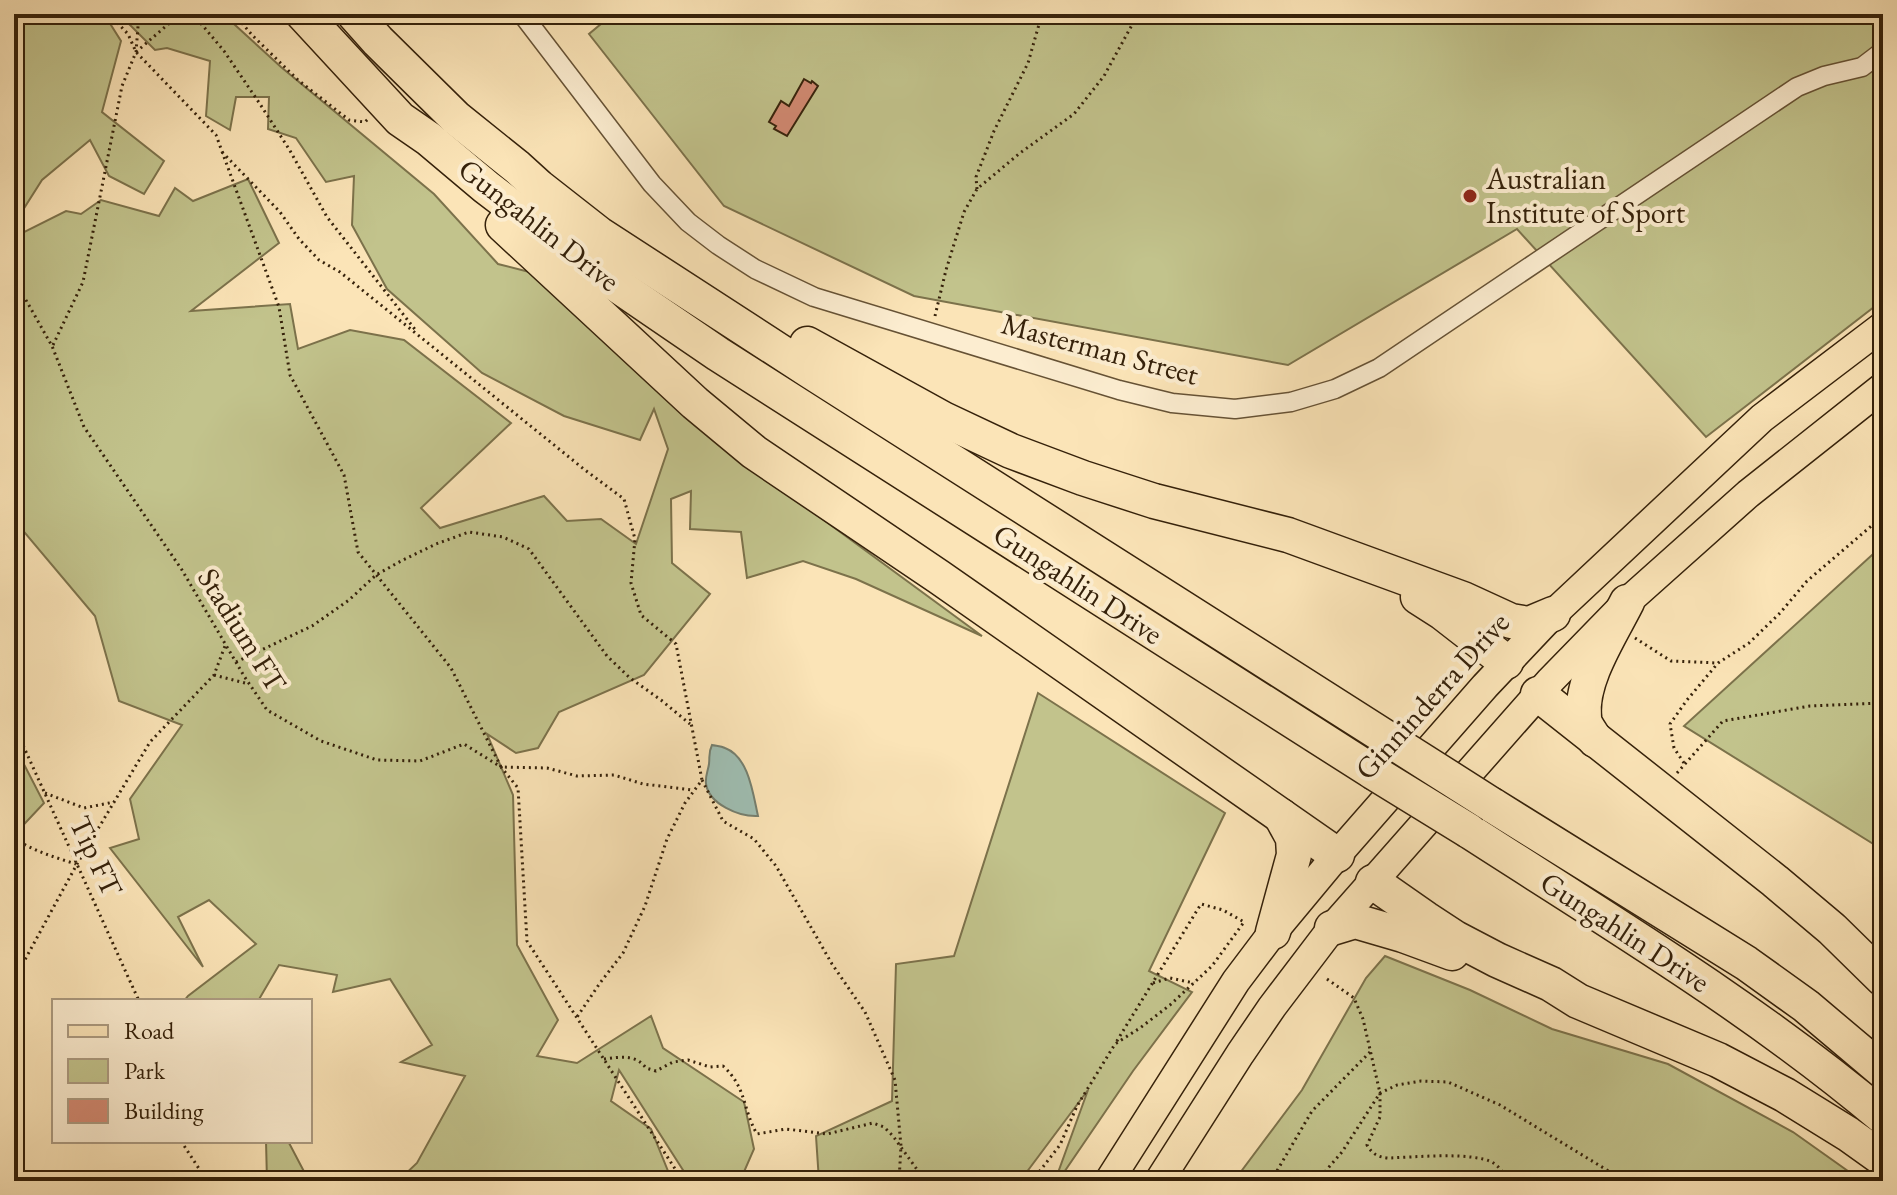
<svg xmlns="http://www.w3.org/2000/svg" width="1897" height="1195" font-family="'EB Garamond',serif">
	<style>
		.green { fill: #c2c38c; stroke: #7c724b; stroke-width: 2 }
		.water { fill: #9fbeb2; stroke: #757f6f; stroke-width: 2 }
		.building { fill: #d38a73; stroke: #35210a; stroke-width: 2 }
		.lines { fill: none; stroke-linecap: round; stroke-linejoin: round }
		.street-casing { stroke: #665235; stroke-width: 21 }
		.primary-casing { stroke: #35210a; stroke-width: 31 }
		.highway-casing { stroke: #35210a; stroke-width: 37 }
		.path { stroke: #35210a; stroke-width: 3; stroke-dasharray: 2 4; stroke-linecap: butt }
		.street { stroke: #fcedd0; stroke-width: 18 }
		.primary { stroke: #fbe4b7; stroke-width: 28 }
		.highway { stroke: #fbe4b7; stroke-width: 34 }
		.highway-bridge-casing { stroke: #35210a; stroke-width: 37; stroke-linecap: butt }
		.highway-bridge { stroke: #fbe4b7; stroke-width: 34 }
		.poi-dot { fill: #8f2418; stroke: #fcedd0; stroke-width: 3 }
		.labels { text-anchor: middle; stroke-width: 8; stroke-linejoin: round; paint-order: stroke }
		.poi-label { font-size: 30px; fill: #35210a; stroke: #fcedd0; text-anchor: start }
		.street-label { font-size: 30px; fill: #35210a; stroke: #fcedd0 }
	</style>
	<rect width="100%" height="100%" fill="#fbe4b7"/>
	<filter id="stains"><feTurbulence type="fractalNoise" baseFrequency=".0025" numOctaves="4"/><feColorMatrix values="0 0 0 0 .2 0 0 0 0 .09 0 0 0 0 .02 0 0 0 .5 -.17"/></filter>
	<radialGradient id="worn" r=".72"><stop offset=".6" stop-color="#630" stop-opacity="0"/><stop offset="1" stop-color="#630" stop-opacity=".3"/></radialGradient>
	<g class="green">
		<path d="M14,14H104L121,41L102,112L164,161L144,194L109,176L90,140L42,180L14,224Z"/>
		<path d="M119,14H223L281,67L434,194L498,264L537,274L738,457L982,636L856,579L803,561L747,578L741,532L690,529L691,491L671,499L672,563L710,594L644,675L559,712L538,748L516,753L487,734L513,795L517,945L558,1020L537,1056L577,1063L651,1016L663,1048L744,1102L754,1149L740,1181H690L619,1070L611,1101L651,1129L672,1181H398L417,1163L465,1076L401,1062L432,1045L390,979L333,992L337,975L279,965L258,1001H184L188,996L256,944L209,900L178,917L203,967L110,848L139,839L130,799L182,725L119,701L95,616L14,520V237L66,211L81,214L101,200L159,216L175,188L193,201L248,179L279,243L191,311L290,304L298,349L350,330L404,340L511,423L421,508L440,528L544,496L567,521L601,519L636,544L668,449L654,409L640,440L564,416L482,373L387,289L352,225L354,176L326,182L296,138L268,129L269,97H236L230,130L206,116L210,61L167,48L155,50Z"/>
		<path d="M613,14H1883V300L1706,437L1517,229L1288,365L914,296L724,206L589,34Z"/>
		<path d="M1883,545V850L1684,726Z"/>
		<path d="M1038,693L1225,813L1149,971L1192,992L1133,1071L1058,1181H1055L1088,1090L1020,1181H819L816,1136L892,1101L896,964L954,956Z"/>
		<path d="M14,745L44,803L14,835Z"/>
		<path d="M1385,956L1470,990L1552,1029L1668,1064L1793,1132L1862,1181H1234L1302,1090L1366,978Z"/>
		<path d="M266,1141H288L309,1181H267Z"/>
	</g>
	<path class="water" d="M712,745C716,746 721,746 725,748C749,757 753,794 758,816C739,817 709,804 706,784C705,776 708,771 709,764C710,756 708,753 712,745Z"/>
	<path class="building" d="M804,79L811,83L812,81L818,86L787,136L774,129L776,126L769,122L781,101L789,106Z"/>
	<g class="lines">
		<defs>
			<path id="street" d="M522,14L652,184L688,222L718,245L755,269L814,297L1119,390L1172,403L1235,409L1291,402L1335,389L1379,368L1797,87L1824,76L1862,67L1883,51"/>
			<g id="primary">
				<path d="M1109,1181L1236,981L1273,932L1337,855L1485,686L1553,614L1762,418L1883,326"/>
				<path d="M1159,1181L1240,1054L1272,1007L1332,928L1550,681L1627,602L1748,494L1883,387"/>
			</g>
			<g id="highway">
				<path d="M303,14L400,119L429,139L486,187L595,270L718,354L1373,772"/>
				<path d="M354,14L378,41L456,118L517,167L539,187L599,234L810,371L1393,742"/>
				<path d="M503,225L695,403L754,452L939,577L1337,855"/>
				<path d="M807,344L943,419L1011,451L1083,478L1154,501L1288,535L1463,599L1511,621L1529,624L1553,614"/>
				<path d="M1418,597L1443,613L1506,662"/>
				<path d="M1538,694L1775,881L1832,929L1883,979"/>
				<path d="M1595,740C1591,732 1584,725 1584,717C1580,680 1611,634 1627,602"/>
				<path d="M1492,805L1746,963L1806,1006L1883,1071"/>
				<path d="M1469,831C1610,922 1755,1009 1883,1117"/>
				<path d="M1373,882L1426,919L1455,938L1497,960L1551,984L1578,1001L1718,1060L1785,1095L1848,1134L1883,1159"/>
				<path d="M1332,928L1355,921L1403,935L1452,953"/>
				<path d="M1273,932L1294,855L1293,838L1281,816"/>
			</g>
		</defs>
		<use href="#street" class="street-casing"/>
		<use href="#primary" class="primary-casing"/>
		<use href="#highway" class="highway-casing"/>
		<g class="path">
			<path d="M109,14L128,34L136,52L216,135L279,307L290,375L344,475L358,552L451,668L501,767L547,768L577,776L614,775L643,784L693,790"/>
			<path d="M193,14L224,51L260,104L289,149L327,217L417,332"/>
			<path d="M234,14L253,36L298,80L349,120L365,122L368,119"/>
			<path d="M136,52L180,14"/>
			<path d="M222,152L280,212L299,239L319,260L340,272L585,470L624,499L635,539L631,583L641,615L676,644L702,780L685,803L667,839L645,906L623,953L600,983L577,1017"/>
			<path d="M977,189L976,177L994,131L1028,63L1042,14"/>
			<path d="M14,279L52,346L84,427L182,570L244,676L267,710L321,741L377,760L420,761L464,744L501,767L518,788L527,941L683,1181"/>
			<path d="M935,316L946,270L964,212L977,189L1020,153L1074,114L1104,76L1138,14"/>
			<path d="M53,345L83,282L122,86L136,52L139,14"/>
			<path d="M1635,638L1671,661L1717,663"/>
			<path d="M236,662L312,626L349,600L376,575L401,561L436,544L469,532L503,537L529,549L607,656L630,678L661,700L690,724"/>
			<path d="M214,675L249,684"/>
			<path d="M14,730L22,743L139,1001"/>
			<path d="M1684,763L1674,748L1670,724L1687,700L1718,663L1749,643L1780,613L1807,581L1883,516"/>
			<path d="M1677,773L1723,721L1810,706L1883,703"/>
			<path d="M702,780L723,821L754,839L776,866L832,964L865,1012L895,1080L901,1146L899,1181"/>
			<path d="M45,793L84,808L114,802"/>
			<path d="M14,838C33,851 54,857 76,864"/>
			<path d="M14,973L21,967L77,864L150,742L214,675L225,646"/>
			<path d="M1327,979L1354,998L1363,1019L1380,1093V1117L1367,1145C1372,1154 1378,1157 1388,1158C1418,1157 1455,1153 1483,1159C1492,1161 1498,1165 1503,1173L1501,1181"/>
			<path d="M1153,983L1170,978L1194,983"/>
			<path d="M604,1059C620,1057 636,1054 646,1068L656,1071L673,1062L688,1060L710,1067L723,1066C747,1088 742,1108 757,1134L786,1129L827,1134L873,1123L884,1127L893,1136L921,1175L940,1181"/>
			<path d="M181,1141L207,1181"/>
			<path d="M14,1172L18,1181"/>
			<path d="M1032,1181L1060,1145L1077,1106L1115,1044L1140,1028L1170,1005L1212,966L1244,922L1223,910L1201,904L1115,1044"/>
			<path d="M1271,1181L1312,1111L1370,1052"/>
			<path d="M1317,1181L1342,1152L1380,1093L1397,1085L1421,1081L1448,1082L1500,1105L1625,1181"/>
		</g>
		<use href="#street" class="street"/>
		<use href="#primary" class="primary"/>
		<use href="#highway" class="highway"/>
		<defs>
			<g id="highway-bridge">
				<path d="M1393,742L1492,805"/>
				<path d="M1373,772L1469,831"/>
			</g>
		</defs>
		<use href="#highway-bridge" class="highway-bridge-casing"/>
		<use href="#highway-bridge" class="highway-bridge"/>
	</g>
	<circle class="poi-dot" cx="1470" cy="196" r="8"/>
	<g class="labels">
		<g class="poi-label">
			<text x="1486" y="189">Australian<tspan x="1486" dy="34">Institute of Sport</tspan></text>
		</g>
		<g class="street-label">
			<text transform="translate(539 225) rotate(38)" y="10">Gungahlin Drive</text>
			<text transform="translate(1100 349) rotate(15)" y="10">Masterman Street</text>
			<text transform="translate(1078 584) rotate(33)" y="10">Gungahlin Drive</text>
			<text transform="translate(242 630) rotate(58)" y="10">Stadium FT</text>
			<text transform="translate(1432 696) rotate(-48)" y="10">Ginninderra Drive</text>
			<text transform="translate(96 856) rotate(65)" y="10">Tip FT</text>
			<text transform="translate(1625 932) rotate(33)" y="10">Gungahlin Drive</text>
		</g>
	</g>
	<rect width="1897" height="1195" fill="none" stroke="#fbe4b7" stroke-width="48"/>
	<rect x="16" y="16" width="1865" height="1163" fill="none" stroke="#35210a" stroke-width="4"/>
	<rect x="24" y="24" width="1849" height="1147" fill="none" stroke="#35210a" stroke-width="2"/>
	<rect x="52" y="999" width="260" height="144" fill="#fcedd0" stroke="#ac9b81" stroke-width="2"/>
	<rect x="68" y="1025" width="40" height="12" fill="#fbe4b7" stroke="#ac9b81" stroke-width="2"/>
	<text x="124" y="1039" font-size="24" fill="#35210a">Road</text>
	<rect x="68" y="1059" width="40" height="24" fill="#c2c38c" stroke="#ac9b81" stroke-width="2"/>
	<text x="124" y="1079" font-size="24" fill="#35210a">Park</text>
	<rect x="68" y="1099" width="40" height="24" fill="#d38a73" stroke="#ac9b81" stroke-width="2"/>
	<text x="124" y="1119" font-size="24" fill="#35210a">Building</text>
	<rect width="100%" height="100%" filter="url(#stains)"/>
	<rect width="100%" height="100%" fill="url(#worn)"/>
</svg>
